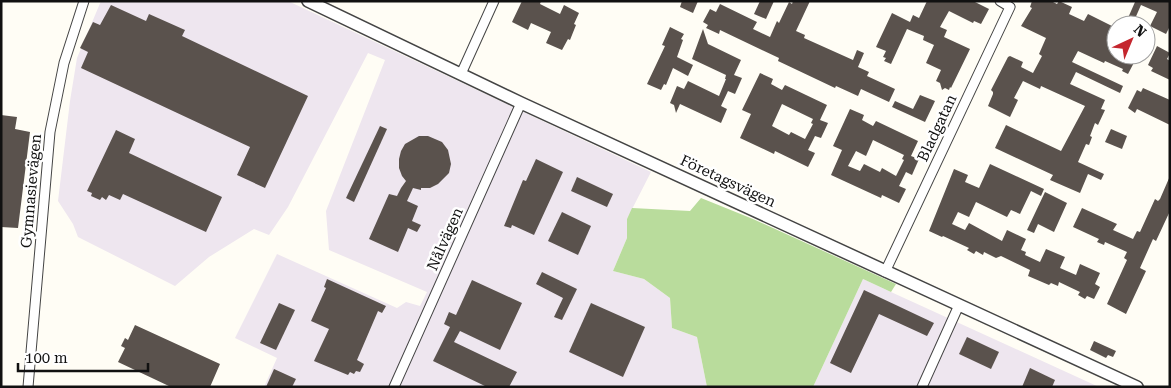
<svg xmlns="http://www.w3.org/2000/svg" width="1171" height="388" font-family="'Roboto Serif',serif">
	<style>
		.industrial { fill: #eee6ef }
		.forest { fill: #b9dc9c }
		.building { fill: #5a524d; fill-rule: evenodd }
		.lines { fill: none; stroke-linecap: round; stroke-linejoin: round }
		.minor-casing { stroke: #444; stroke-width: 11 }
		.tertiary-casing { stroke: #444; stroke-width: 14 }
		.minor { stroke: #fff; stroke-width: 9 }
		.tertiary { stroke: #fff; stroke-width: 11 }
		.labels { text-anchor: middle; stroke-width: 5; stroke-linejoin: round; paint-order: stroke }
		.street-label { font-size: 15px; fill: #111; stroke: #fff }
	</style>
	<rect width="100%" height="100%" fill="#fffdf5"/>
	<g class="industrial">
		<path d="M101,1H288L651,172L627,219V238L613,271L644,279L670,298L672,328L697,337L707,387H264L277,358L235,338L277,254L397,308L406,302L420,306L427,292L329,250L326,211L385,60L368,53L288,207L269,235L254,229L209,257L175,286L78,237L73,224L58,201L70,101L77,58Z"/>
		<path d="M863,279L891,292L1099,387H813Z"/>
	</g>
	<path class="forest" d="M701,198L753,219L896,284L891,292L863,279L813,387H707L697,337L672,328L670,298L644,279L613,271L627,238V219L632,208L690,211Z"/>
	<g class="building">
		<path d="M522,1H541L540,4L560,14L564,5L579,13L574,24L576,25L570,40L568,39L562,50L546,43L551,32L531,23L528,30L512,22Z"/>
		<path d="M682,1H698L693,13L680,7Z"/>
		<path d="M760,1H774L766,19L754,14Z"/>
		<path d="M793,1H810L796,31L805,35L804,38L853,60L857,50L864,53L858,67L869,72L867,76L895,89L889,102L861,89L858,96L836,86L835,88L778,61L779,58L720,30L719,34L706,28L708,25L703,22L710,9L716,12L720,4L757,22L753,29L770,37L777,21L779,23L789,2L792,4Z"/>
		<path d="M927,1H973L989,9L981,24L974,21L973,23L949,11L940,27L947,30L944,37L970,49L951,88L950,87L949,90L945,88L942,90L940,83L936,81L941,70L926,63L934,45L923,40L924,36L907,29L891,64L884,61L886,58L883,57L886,51L876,47L892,13L910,22L913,15L919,18Z"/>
		<path d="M1032,1H1051L1057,4L1059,1L1072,7L1069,14L1084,21L1088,14L1116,28V55H1138L1128,74L1122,71L1123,69L1105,61L1104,63L1078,51L1072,62L1123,86L1120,93L1076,72L1070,84L1105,100L1101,109L1105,110L1098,125L1095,123L1090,136L1092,137L1089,145L1086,144L1078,162L1104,174L1101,180L1088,174L1080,193L1050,180L1053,175L995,148L1006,125L1061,151L1085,106L1041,86L1040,89L1023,81L1014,98L1018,100L1010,117L988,106L993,94V92L991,90L1008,57L1010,56L1023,62L1021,67L1033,73L1042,56L1039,54L1046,38L1021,26L1032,8L1030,7Z"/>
		<path d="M1133,1H1170V26L1166,34L1150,26L1157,12L1141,5L1134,21L1128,18L1135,2Z"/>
		<path d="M111,5L146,21L149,14L185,30L182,36L308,96L265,188L237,175L250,147L81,68L88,52L80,48L93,22L100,25Z"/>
		<path d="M670,27L684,34L681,39L683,40L677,57L693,65L688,76L673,68L666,85L664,84L661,90L647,84L665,46L662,45Z"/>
		<path d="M703,29L708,44L741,60L734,75L742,78L735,94L728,91L721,106L727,109L721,123L680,104L676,113L674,105L670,103L677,86L684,89L688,81L719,96L726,79H725L726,75L692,59Z"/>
		<path d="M1157,46L1170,53L1167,59L1170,61V80L1151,71L1153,68L1148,65Z"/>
		<path d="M760,73L773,79L771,84L782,90L785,85L827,105L820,120L828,123L821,138L815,136L808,150L815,153L808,167L775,151L774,154L740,138L751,114L742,110ZM782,104L813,119L811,123L813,124L805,139L791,132L789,135L772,126Z"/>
		<path d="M1143,88L1170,100V125L1137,109L1135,113L1128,108L1137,90L1141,92Z"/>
		<path d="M920,95L935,101L925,122L892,107L895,101L913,109Z"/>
		<path d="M850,109L864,115L862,120L873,126L876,121L918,141L911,156L919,159L912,175L906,172L899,186L906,189L899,203L882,195L881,198L831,175L842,150L833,146ZM873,140L904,155L902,159L904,160L896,176L882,168L880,172L864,164L860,171L848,166L856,151L866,156Z"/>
		<path d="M1,115L17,117L15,129L30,132L18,228L1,227Z"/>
		<path d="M380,126L387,129L354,202L346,198Z"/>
		<path d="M1111,129L1127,136L1122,149L1105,142Z"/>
		<path d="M116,130L135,139L129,153L222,197L206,232L123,194L120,200L109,195L106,200L102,197L100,200L91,196L92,193L87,191Z"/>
		<path d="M419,136H428L442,142L448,150L451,164L449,173L438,184L430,188H421V190L413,188L407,201L418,206L412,221L421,225L417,232L408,228L398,252L369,239L389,194L397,196L401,188L406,181L402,176L399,168V159L401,151L405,144Z"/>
		<path d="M536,159L563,172L534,235L512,225L511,228L504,226L523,180L526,181Z"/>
		<path d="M990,164L1044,189L1041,196L1031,191L1020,214L1011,210L1007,217L976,202L969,217L958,212L952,224L965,230L969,223L1002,241L1007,230L1026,239L1021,250L1026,252L1025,255L1040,262L1046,249L1065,257L1060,268L1076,275L1080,264L1100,273L1095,284L1100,287L1094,299L1087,296L1085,299L1078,295L1080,292L1059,282L1058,286L1051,283L1049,285L1028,276L1030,270L1001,256L996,258L984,252L983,255L976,251L974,254L967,250L969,248L943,236L942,237L929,231L954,169L968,175L965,182L979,188Z"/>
		<path d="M1170,176V211L1156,241L1153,239L1140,268L1146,271L1126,314L1107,304L1127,260L1124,258L1127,252L1105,242L1104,245L1097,242L1099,239L1073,227L1082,208L1117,224L1113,230L1133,239L1137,231L1140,232L1155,199L1158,201L1160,199Z"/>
		<path d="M577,177L613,194L607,207L571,191Z"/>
		<path d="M1045,192L1067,203L1054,232L1038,224L1034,233L1027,230Z"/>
		<path d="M562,212L591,226L578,255L548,241Z"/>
		<path d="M542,272L577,289L562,320L554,317L563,298L536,284Z"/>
		<path d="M327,279L386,306L382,313L378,311L357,360L364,364L360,372L356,371L354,374L350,372L348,375L314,361L329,329L311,321L326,288L324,287Z"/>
		<path d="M472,280L522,303L500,350L460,331L454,342L517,372L509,387H487L433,361L450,327L444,324L449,312L456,315Z"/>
		<path d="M864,290L934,323L927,336L879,314L851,373L830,363Z"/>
		<path d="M279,303L295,310L276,350L260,343Z"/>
		<path d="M591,303L645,327L623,377L569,352Z"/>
		<path d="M135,325L220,364L210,387H171L118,362L125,348L121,346L125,338L128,340Z"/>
		<path d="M967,337L999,352L991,369L959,354Z"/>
		<path d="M1094,341L1116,351L1113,357L1108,355L1106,358L1090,350Z"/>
		<path d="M1030,368L1055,380L1052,387H1022Z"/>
		<path d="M274,369L296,379L292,387H266Z"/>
	</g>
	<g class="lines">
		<defs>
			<g id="minor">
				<path d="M461,74L494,1"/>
				<path d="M885,272L1010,7L1000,1"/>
				<path d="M28,387L50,132L64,63L84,1"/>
				<path d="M394,387L521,103"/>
				<path d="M922,387L959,305"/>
			</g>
			<path id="tertiary" d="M308,1L521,103L1137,387"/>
		</defs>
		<use href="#minor" class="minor-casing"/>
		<use href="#tertiary" class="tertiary-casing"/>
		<use href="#minor" class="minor"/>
		<use href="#tertiary" class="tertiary"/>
	</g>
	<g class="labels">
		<g class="street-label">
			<text transform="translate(937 128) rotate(-65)" y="5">Bladgatan</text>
			<text transform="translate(728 181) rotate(25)" y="5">Företagsvägen</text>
			<text transform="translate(31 191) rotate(-85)" y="5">Gymnasievägen</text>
			<text transform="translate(445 239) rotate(-66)" y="5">Nålvägen</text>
		</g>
	</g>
	<rect width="1171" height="388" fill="none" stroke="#111111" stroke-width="5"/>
	<g transform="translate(1131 40) rotate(44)"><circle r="24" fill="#ffffff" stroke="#a0a0a0"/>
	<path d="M0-4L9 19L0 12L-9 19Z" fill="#c4262e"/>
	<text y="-8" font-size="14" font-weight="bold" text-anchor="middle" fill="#111111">N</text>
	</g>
	<path d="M18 363v8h130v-8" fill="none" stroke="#111111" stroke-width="2.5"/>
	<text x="25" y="363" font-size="15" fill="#111111" stroke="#ffffff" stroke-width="4" paint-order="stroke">100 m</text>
</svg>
